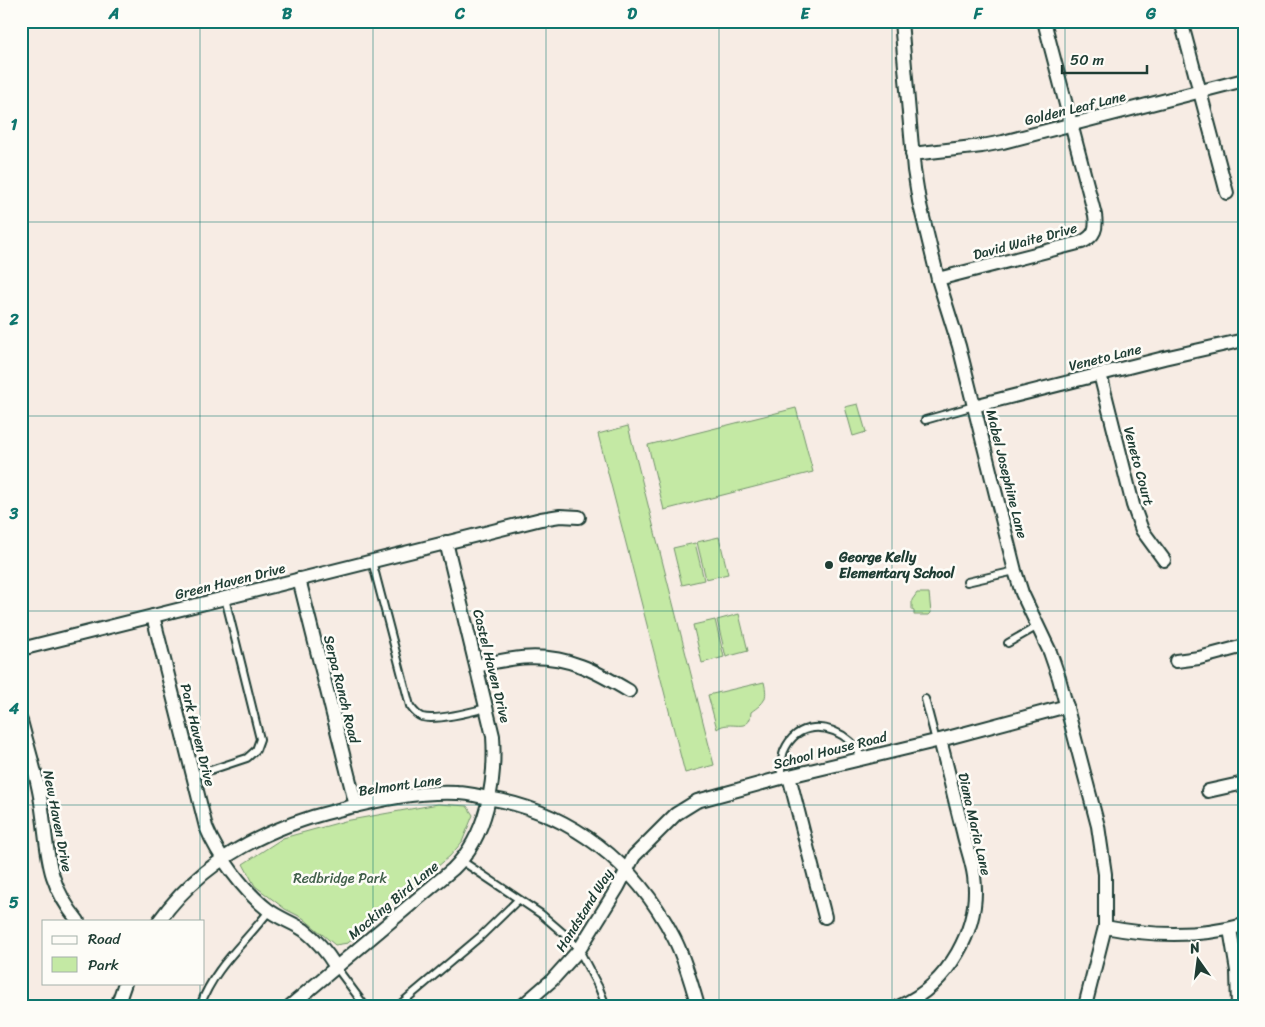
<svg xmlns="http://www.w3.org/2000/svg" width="1265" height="1027" font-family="Sriracha,sans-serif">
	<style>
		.green { fill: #c4e9a4; stroke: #72936c }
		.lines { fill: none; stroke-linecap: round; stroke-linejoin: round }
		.service-casing { stroke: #1f3d34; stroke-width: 10 }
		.minor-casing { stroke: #1f3d34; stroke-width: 16 }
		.service { stroke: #fdfcf7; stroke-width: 6 }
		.minor { stroke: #fdfcf7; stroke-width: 12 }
		.grid { fill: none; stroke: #0f766e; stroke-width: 1; stroke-opacity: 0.55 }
		.poi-dot { fill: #1f3d34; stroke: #fdfcf7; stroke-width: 2 }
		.labels { text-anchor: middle; stroke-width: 5; stroke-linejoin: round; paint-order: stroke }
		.street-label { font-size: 14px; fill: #1f3d34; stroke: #fdfcf7 }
		.poi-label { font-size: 14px; font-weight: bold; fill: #1f3d34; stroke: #fdfcf7; text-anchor: start }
		.park-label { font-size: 14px; fill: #405f4a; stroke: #fdfcf7 }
		.neatline { fill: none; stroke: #0f766e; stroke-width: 2 }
		.grid-label { font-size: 16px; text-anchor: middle; font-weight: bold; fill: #0f766e }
	</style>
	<rect width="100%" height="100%" fill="#f7ece4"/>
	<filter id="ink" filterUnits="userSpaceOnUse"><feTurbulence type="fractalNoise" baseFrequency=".02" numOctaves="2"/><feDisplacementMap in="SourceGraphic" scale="10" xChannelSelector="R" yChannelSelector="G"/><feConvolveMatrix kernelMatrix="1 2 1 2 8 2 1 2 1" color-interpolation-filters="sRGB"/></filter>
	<g filter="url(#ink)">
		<g class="green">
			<path d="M858,404L866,432L853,436L845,407Z"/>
			<path d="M796,408L813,472L664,510L648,445Z"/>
			<path d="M628,426L714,765L685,773L598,434Z"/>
			<path d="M719,537L728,574L706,579L697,542Z"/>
			<path d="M695,543L704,580L682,585L673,548Z"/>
			<path d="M917,593H929L931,613L929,615H914V611L912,610V600Z"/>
			<path d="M739,614L748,651L726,657L717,620Z"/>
			<path d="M715,620L724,657L702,663L693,625Z"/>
			<path d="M764,682C768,699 765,702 751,712C750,736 730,718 717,729L708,695Z"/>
			<path d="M438,804L467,806L473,815L462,842L450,856L348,943L335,945L303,918L285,909L255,886L243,864L283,838L345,821Z"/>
		</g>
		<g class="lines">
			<defs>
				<g id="service">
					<path d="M925,420L974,406"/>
					<path d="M372,561L410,706C413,710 416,715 422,717C437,721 471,712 486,708"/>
					<path d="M967,582L1015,571"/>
					<path d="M1008,643L1038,626"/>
					<path d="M925,699L936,741"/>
					<path d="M193,776L247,758L256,750L260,739L225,598"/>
					<path d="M781,778C781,769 781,759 784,751C797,721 828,723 850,741C855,745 858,752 862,757"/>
					<path d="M462,861L541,914L570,939L579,950L599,988L606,1006"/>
					<path d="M336,967L365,1006"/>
					<path d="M200,1006C214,967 245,943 269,911"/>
					<path d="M398,1006L481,936L518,900"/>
				</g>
				<g id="minor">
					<path d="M901,21L914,170L919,201L938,279L959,346L1015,571L1022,593L1050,652L1059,678L1098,826L1105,874V927L1085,1006"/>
					<path d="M1181,21L1227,193"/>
					<path d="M912,154L982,146L1003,142L1244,80"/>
					<path d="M938,279L1082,242C1095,236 1097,228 1095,215L1044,21"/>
					<path d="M1100,374L1133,505L1142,530L1164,560"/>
					<path d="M974,406L1164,358L1244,340"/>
					<path d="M299,579L356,806"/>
					<path d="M153,616L206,827C218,856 243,890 267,909C278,918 292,922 304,930C317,940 328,954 336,967"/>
					<path d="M21,649L541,519L560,516L579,517"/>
					<path d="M1176,661L1199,658L1244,646"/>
					<path d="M477,666C513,657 545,652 581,666C597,672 614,682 629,691"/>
					<path d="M21,721C28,748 37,775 41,802C49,852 44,879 78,921"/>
					<path d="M789,776L825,917"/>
					<path d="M1208,791L1244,783"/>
					<path d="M159,921C203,860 267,827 338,810C377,800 418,791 458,793C468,793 478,796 488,798C571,812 636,863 674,938C685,959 691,983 698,1006"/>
					<path d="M1105,927C1151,936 1197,938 1244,925"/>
					<path d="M1230,929L1237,971L1238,1006"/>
					<path d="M117,1006L125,983"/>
					<path d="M290,1006L453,869C487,836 496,782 493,736L446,542"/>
					<path d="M522,1006L552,980L579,950L618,887L634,856L676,814L697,801L781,778L940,740L1067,706"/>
					<path d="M900,1006C948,985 981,928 974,876C972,861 966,846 963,832C955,801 948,770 940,740"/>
				</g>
			</defs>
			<use href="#service" class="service-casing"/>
			<use href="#minor" class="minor-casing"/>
			<use href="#service" class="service"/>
			<use href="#minor" class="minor"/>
		</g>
	</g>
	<path class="grid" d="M200,21V921M373,21V1006M546,21V1006M719,21V1006M892,21V1006M1065,21V1006M21,222H1244M21,416H1244M21,611H1244M21,805H1244M200,983V1006"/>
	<circle class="poi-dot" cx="829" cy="565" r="5"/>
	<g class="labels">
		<g class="street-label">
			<text transform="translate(1075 108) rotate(-14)" y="5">Golden Leaf Lane</text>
			<text transform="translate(1025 241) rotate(-15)" y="5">David Waite Drive</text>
			<text transform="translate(1105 357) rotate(-14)" y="5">Veneto Lane</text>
			<text transform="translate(1139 466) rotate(75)" y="5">Veneto Court</text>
			<text transform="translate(1007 474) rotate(76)" y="5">Mabel Josephine Lane</text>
			<text transform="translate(230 581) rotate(-14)" y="5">Green Haven Drive</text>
			<text transform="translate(492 666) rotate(76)" y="5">Castel Haven Drive</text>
			<text transform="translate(342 689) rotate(76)" y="5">Serpa Ranch Road</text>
			<text transform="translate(198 735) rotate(76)" y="5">Park Haven Drive</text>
			<text transform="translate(830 750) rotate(-14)" y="5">School House Road</text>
			<text transform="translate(400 785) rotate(-8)" y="5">Belmont Lane</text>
			<text transform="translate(58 821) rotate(79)" y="5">New Haven Drive</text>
			<text transform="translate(975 824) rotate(77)" y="5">Diana Maria Lane</text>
			<text transform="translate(393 900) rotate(-40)" y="5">Mocking Bird Lane</text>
			<text transform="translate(584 910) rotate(-58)" y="5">Handstand Way</text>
		</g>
		<g class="poi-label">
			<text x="839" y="562">George Kelly<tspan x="839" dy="16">Elementary School</tspan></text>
		</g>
		<g class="park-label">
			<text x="340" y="883">Redbridge Park</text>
		</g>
	</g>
	<rect width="1265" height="1027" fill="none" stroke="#fdfcf7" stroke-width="55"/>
	<rect x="42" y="920" width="162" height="65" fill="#fdfcf7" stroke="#a4b0a9"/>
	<rect x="52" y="936" width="25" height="8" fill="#fdfcf7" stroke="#a4b0a9"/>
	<text x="88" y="944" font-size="15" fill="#1f3d34">Road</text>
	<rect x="52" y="957" width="25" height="15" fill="#c4e9a4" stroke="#a4b0a9"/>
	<text x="88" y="970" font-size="15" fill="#1f3d34">Park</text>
	<g transform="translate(1198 960) rotate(346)" stroke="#fdfcf7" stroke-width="4" paint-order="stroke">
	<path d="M0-4L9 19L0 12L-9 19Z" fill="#1f3d34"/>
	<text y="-8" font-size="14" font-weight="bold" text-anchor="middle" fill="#1f3d34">N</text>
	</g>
	<path d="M1062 65v8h85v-8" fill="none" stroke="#1f3d34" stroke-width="2.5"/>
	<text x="1070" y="65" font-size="15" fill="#1f3d34" stroke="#fdfcf7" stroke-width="4" paint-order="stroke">50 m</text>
	<rect x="28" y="28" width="1210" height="972" class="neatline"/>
	<g class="grid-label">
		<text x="114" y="19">A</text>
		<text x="287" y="19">B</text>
		<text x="460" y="19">C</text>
		<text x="632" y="19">D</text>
		<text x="805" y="19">E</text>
		<text x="978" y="19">F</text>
		<text x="1151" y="19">G</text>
		<text x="14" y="130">1</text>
		<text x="14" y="325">2</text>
		<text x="14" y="519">3</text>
		<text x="14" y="714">4</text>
		<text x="14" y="908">5</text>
	</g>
</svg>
